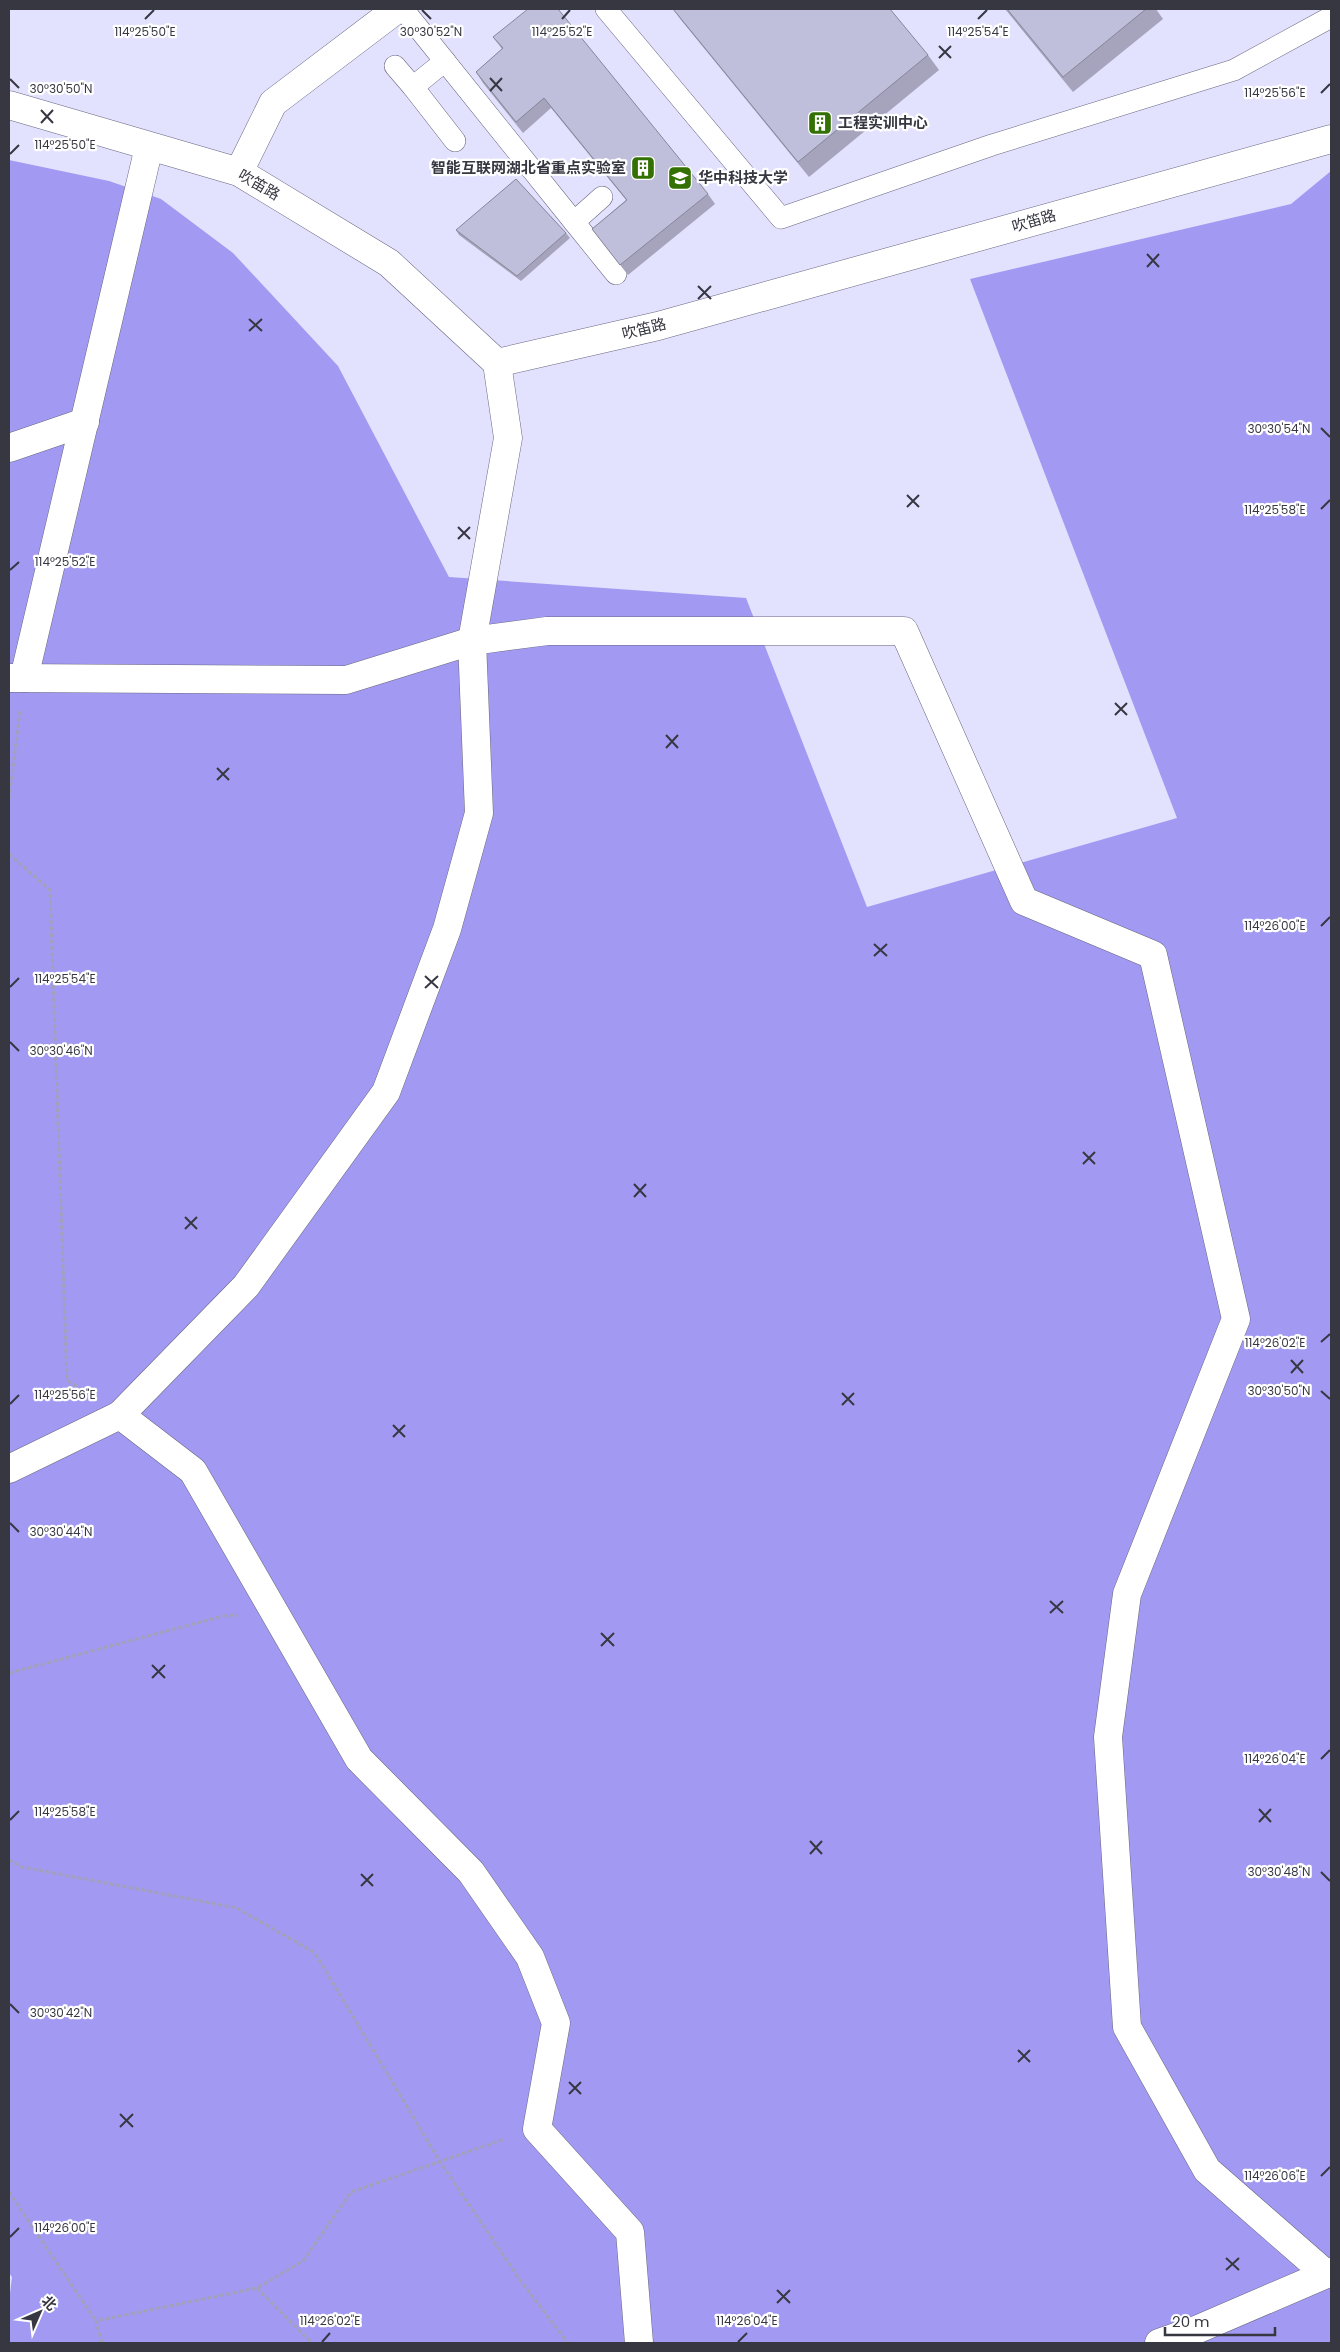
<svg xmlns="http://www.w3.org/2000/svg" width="1340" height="2352" font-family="Poppins,'Noto Sans SC',sans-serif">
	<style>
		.forest { fill: #a29af2 }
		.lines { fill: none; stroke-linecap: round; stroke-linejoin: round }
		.lane-casing { stroke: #686780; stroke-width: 22 }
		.street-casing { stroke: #686780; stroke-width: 29 }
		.path { stroke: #a2a1b8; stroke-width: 3; stroke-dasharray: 4 2.5; stroke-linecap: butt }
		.lane { stroke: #fff; stroke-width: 21 }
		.street { stroke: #fff; stroke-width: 28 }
		.wall { fill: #a5a4bc }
		.building { fill: #c0bfdb; stroke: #868699 }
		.ticks { fill: none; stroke: #373742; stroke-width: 2 }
		.labels { text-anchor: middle; stroke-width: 4.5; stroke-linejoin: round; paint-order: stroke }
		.poi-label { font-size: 15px; font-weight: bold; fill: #373742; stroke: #fff; text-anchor: start }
		.street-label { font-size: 15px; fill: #373742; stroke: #fff }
		.ticks-label { font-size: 12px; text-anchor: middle; fill: #373742; stroke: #fff; stroke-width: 4.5; stroke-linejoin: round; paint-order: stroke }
	</style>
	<rect width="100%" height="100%" fill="#e2e1fe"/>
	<path class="forest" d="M9,160L109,181L161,199L233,253L338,366L449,577L746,598L867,907L1177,818L970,279L1291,204L1331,171V2343H9V2302L12,2277L9,2273Z"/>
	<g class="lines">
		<defs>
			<g id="lane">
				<path d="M403,9L574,222L602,197"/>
				<path d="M606,9L781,218L992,145L1234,70L1331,17"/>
				<path d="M445,61L413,87L455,141"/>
				<path d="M395,66L413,87"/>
				<path d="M574,222L616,274"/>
			</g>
			<g id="street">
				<path d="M9,105L239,172L389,263L497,363L658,326L1331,139"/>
				<path d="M239,172L273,103L397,9"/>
				<path d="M9,448L85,422"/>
				<path d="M9,678L346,680L472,641L547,631H904L1024,901L1153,955L1236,1319L1127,1594L1108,1737L1127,2027L1207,2170L1326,2274"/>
				<path d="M24,678L149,147"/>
				<path d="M120,1415L193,1471L359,1759L471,1872L530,1957L556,2023L537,2129L630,2232L639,2343"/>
				<path d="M9,1469L120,1415L246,1286L386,1092L447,929L479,813L472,641L508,438L497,363"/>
				<path d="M1159,2343L1196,2330L1331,2272"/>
			</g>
		</defs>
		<use href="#lane" class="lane-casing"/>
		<use href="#street" class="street-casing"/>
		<g class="path">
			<path d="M9,799L20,711"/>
			<path d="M9,854L50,890L67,1380L87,1393"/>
			<path d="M9,1673L227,1615L238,1616"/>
			<path d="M9,1860L22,1867L237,1908L315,1953L439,2160L520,2280L568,2343"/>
			<path d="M9,2192L96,2321"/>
			<path d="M257,2288L312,2343"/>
			<path d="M102,2343L96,2321L257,2288L303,2261L351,2192L505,2139"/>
		</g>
		<use href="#lane" class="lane"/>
		<use href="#street" class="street"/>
	</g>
	<g class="wall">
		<path d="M673,9L928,55L939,70L809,177L681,20Z"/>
		<path d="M1005,9H1156L1163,19L1073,92Z"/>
		<path d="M493,37L708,194L715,204L628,275L592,229L626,200L551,108L523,133L483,83L476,72L502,49Z"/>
		<path d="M456,230L566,233L570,238L521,281L459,235Z"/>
	</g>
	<g class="building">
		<path d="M528,9H558L708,194L620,265L592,229L627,200L544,98L516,122L476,72L503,48L493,37Z"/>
		<path d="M673,9H890L928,55L798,162Z"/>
		<path d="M1007,9H1146L1063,77Z"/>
		<path d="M516,179L566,233L517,276L456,230Z"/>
	</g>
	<path class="ticks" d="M422,10L431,19M145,19L154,10M562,19L570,10M978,19L987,10M939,46L951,58M939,58L951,46M490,78L502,91M10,79L19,88M490,91L502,78M1321,93L1330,84M41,110L53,123M41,123L53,110M10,154L19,145M1147,254L1159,267M1147,267L1159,254M698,286L711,299M698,299L711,286M249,319L262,331M249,331L262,319M1321,428L1330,437M907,495L919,507M907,507L919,495M1321,509L1330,500M458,527L470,539M458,539L470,527M10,570L19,562M1115,703L1127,715M1115,715L1127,703M666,735L678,748M666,748L678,735M217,768L229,780M217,780L229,768M1321,926L1330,917M874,944L887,956M874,956L887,944M425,976L438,988M10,987L19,978M425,988L438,976M10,1042L19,1051M1083,1152L1095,1164M1083,1164L1095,1152M634,1184L646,1197M634,1197L646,1184M185,1217L197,1229M185,1229L197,1217M1321,1342L1330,1334M1291,1360L1303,1373M1291,1373L1303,1360M1321,1391L1330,1399M842,1393L854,1405M10,1404L19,1395M842,1405L854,1393M393,1425L405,1437M393,1437L405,1425M10,1523L19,1532M1050,1601L1063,1613M1050,1613L1063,1601M601,1633L614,1646M601,1646L614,1633M152,1665L165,1678M152,1678L165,1665M1321,1759L1330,1750M1259,1809L1271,1822M10,1820L19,1811M1259,1822L1271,1809M810,1841L822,1854M810,1854L822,1841M1321,1872L1330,1881M361,1874L373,1886M361,1886L373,1874M10,2004L19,2013M1018,2050L1030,2062M1018,2062L1030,2050M569,2082L581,2094M569,2094L581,2082M120,2114L133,2127M120,2127L133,2114M1321,2176L1330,2167M10,2237L19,2228M1226,2258L1239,2270M1226,2270L1239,2258M777,2290L790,2303M777,2303L790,2290M322,2342L330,2333M738,2342L747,2333"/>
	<defs>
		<symbol id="building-square" viewBox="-11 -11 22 22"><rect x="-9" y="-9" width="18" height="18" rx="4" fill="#337105" stroke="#fff"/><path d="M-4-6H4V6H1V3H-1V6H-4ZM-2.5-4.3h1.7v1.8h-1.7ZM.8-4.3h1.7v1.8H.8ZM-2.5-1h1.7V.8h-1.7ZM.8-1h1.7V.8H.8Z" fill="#fff"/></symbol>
		<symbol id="university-square" viewBox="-11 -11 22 22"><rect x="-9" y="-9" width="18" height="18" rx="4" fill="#337105" stroke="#fff"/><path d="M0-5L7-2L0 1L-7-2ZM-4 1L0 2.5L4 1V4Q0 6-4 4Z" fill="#fff"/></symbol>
	</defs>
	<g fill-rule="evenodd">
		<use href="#building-square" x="806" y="109" width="28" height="28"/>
		<use href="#building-square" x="629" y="154" width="28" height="28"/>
		<use href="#university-square" x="666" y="164" width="28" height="28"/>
	</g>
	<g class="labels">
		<g class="poi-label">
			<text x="838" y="128">工程实训中心</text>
			<text x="626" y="173" text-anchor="end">智能互联网湖北省重点实验室</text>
			<text x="698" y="183">华中科技大学</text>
		</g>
		<g class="street-label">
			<text transform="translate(259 185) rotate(30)" y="5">吹笛路</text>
			<text transform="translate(1034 221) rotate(-16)" y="5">吹笛路</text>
			<text transform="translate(644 329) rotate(-14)" y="5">吹笛路</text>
		</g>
	</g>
	<g class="ticks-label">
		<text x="145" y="36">114°25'50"E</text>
		<text x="431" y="36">30°30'52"N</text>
		<text x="562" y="36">114°25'52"E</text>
		<text x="978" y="36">114°25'54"E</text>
		<text x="61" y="93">30°30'50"N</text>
		<text x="1275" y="97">114°25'56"E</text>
		<text x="65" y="149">114°25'50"E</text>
		<text x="1279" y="433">30°30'54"N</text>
		<text x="1275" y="514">114°25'58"E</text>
		<text x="65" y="566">114°25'52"E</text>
		<text x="1275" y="930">114°26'00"E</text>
		<text x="65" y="983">114°25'54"E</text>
		<text x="61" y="1055">30°30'46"N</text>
		<text x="1275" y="1347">114°26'02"E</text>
		<text x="1279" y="1395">30°30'50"N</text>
		<text x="65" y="1399">114°25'56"E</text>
		<text x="61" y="1536">30°30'44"N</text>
		<text x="1275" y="1763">114°26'04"E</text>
		<text x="65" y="1816">114°25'58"E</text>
		<text x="1279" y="1876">30°30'48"N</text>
		<text x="61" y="2017">30°30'42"N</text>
		<text x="1275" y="2180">114°26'06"E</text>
		<text x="65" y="2232">114°26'00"E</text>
		<text x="330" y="2325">114°26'02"E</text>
		<text x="747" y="2325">114°26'04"E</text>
	</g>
	<rect width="1340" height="2352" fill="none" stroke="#373742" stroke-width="20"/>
	<g transform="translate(40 2312) rotate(45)" stroke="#ffffff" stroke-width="4" paint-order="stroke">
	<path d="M0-4L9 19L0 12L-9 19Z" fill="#373742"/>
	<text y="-8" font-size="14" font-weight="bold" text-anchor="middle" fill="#373742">北</text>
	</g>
	<path d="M1165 2327v8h110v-8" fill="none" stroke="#373742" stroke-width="2.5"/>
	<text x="1172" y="2327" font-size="15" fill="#373742" stroke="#ffffff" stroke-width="4" paint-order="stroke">20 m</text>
</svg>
